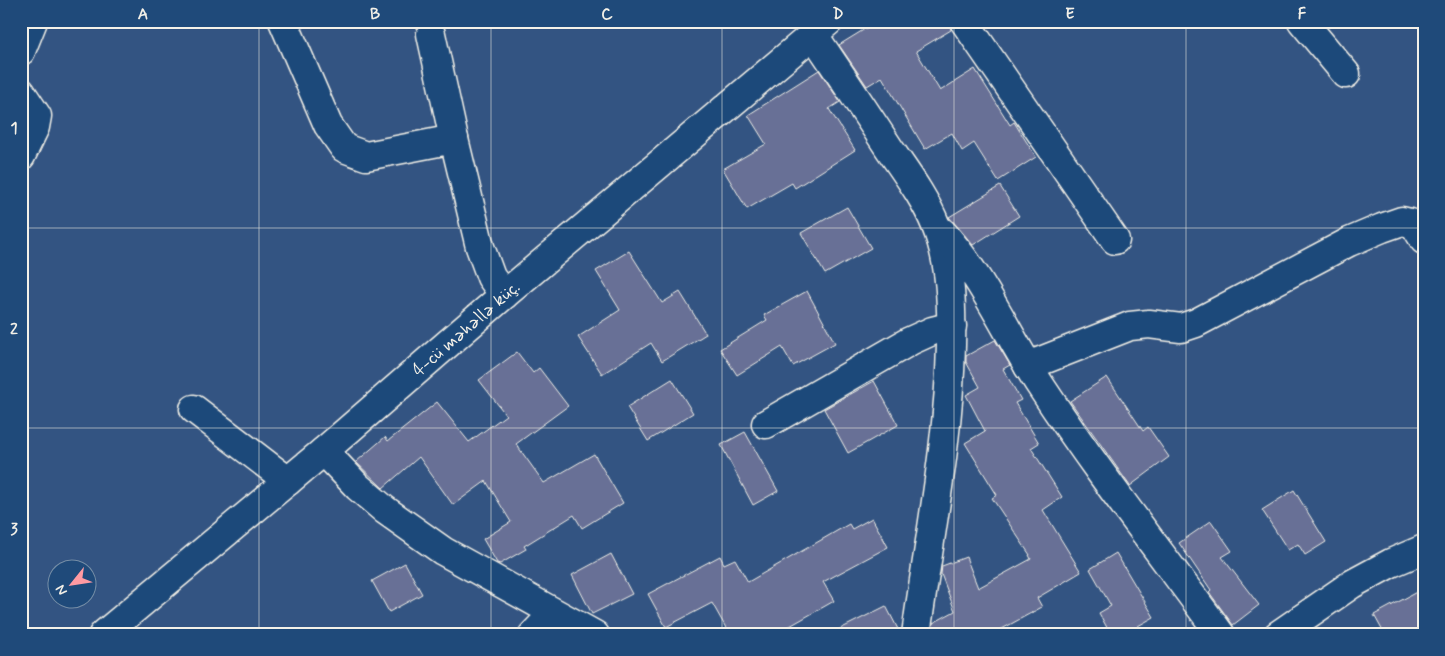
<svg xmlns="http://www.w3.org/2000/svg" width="1445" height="656" font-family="Mynerve,sans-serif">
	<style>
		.building { fill: #677096; stroke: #f4f1e8 }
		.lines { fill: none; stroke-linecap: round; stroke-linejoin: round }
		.minor-casing { stroke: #f4f1e8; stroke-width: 31 }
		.tertiary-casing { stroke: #f4f1e8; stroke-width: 31 }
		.minor { stroke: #1f4a7a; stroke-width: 28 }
		.tertiary { stroke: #1f4a7a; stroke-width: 28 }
		.grid { fill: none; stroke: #f4f1e8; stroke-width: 1; stroke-opacity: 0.55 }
		.labels { text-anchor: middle; stroke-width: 4.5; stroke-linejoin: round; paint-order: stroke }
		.street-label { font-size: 18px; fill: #f4f1e8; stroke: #1f4a7a }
		.neatline { fill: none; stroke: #f4f1e8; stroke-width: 2 }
		.grid-label { font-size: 16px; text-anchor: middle; font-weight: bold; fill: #f4f1e8 }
	</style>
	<rect width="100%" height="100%" fill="#335482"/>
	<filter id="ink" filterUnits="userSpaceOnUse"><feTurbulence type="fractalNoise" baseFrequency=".02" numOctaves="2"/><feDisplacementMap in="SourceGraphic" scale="10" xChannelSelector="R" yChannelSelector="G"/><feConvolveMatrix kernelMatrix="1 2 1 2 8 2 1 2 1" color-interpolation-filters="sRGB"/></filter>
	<g filter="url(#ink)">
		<g class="building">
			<path d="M878,21H949L951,30L916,51L940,91L975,69L1010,125L1014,122L1036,157L998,181L974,143L962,151L952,133L925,149L882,77L867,86L839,45Z"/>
			<path d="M819,70L840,102L829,109L855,150L795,188L792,183L747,209L723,169L766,144L748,115Z"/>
			<path d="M1000,186L1019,216L973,245L949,217Z"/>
			<path d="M847,207L871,248L825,274L801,233Z"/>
			<path d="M629,251L662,303L680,292L706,334L662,361L651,343L602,374L578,337L620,310L596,271Z"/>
			<path d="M807,291L835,343L793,366L782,347L737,375L720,349L767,320L764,315Z"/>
			<path d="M995,340L1010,365L1003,369L1021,400L1015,403L1039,443L1031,448L1062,497L1043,510L1081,572L1037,598L1042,607L991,635H932L933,623L955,611L941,574L942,566L966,557L978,588L1031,559L1029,555H1030L992,498L997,495L965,443L985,431L966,395L980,387L966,362V356Z"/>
			<path d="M517,352L533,373L539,368L568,406L516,444L544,483L594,454L623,503L582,528L574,515L524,546L526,549L500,564L497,563L483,539L511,522L486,481L453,505L419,457L383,488L356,462L385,437L388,441L437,402L469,442L506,415L479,380Z"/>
			<path d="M1107,377L1143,431L1148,427L1169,457L1130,486L1070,401Z"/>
			<path d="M672,379L693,413L648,441L627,407Z"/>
			<path d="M874,381L898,425L848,453L824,409Z"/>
			<path d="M745,432L778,491L753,505L721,445Z"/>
			<path d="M1294,490L1326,542L1305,555L1298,544L1288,550L1262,510Z"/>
			<path d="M872,518L888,547L823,582L834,601L774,635H730L712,603L666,627L648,594L720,556L724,564L735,559L748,582L849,524L852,529Z"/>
			<path d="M1211,521L1232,551L1222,557L1259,605L1233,625L1209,592L1211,590L1179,543Z"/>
			<path d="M1116,553L1154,617L1138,626L1144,635H1111L1099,613L1111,606L1090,569Z"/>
			<path d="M611,554L632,594L592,614L572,575Z"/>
			<path d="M405,563L422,594L389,612L372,581Z"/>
			<path d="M1424,588V627L1409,635H1385L1374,615Z"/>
			<path d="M886,606L901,635H828Z"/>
		</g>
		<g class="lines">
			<defs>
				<g id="minor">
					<path d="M283,21L328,125L344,148L366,156L454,139L480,247L491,277L504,295"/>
					<path d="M964,21L1115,240"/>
					<path d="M1302,21L1346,74"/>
					<path d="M431,34L454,139"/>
					<path d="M813,34C839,72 864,110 889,148C906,173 925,198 936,226C951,263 952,306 951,345C949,443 929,538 916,635"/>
					<path d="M21,51L33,21"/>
					<path d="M21,92L37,116L35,127L21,156"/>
					<path d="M942,232C984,278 1008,337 1042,388C1098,473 1161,553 1221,635"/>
					<path d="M1028,366L1130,326L1149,324L1181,328L1196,323L1349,242L1382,228L1402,221L1414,224L1424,240"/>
					<path d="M194,409L288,481"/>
					<path d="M766,424L910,341L932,331L952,326"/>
					<path d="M324,451L358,487L385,510L443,551L595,635"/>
					<path d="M533,635L554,613"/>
					<path d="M1278,635L1352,584L1391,563L1424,549"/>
				</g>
				<g id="tertiary">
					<path id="s1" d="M103,635L324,451L504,295L829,21"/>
				</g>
			</defs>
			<use href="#minor" class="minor-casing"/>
			<use href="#tertiary" class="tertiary-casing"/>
			<use href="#minor" class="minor"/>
			<use href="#tertiary" class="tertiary"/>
		</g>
	</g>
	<path class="grid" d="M259,21V635M491,21V635M722,21V635M954,21V635M1186,21V635M21,228H1424M21,428H1424"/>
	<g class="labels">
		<g class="street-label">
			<text dy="6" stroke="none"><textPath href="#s1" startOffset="475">4-cü məhəllə küç.</textPath></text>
		</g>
	</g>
	<rect width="1445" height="656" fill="none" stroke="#1f4a7a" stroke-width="55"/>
	<g transform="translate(72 584) rotate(240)"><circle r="24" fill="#1f4a7a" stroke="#748da6"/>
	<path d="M0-4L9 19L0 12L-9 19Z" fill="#ff9aa2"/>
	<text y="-8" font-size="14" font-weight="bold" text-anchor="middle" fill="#f4f1e8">N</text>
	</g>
	<rect x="28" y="28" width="1390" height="600" class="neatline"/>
	<g class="grid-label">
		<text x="143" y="19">A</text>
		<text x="375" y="19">B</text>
		<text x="607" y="19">C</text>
		<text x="838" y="19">D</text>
		<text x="1070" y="19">E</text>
		<text x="1302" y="19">F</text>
		<text x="14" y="133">1</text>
		<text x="14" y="334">2</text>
		<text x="14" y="534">3</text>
	</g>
</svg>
